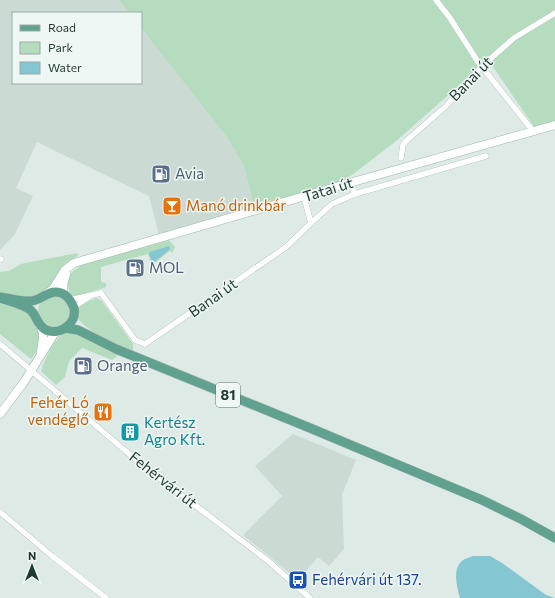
<svg xmlns="http://www.w3.org/2000/svg" width="555" height="598" font-family="Commissioner,sans-serif">
	<style>
		.built { fill: #ccdad4 }
		.green { fill: #b6dcc0 }
		.water { fill: #84c6d1 }
		.lines { fill: none; stroke-linecap: round; stroke-linejoin: round }
		.street-casing { stroke: #a1b2ac; stroke-width: 6 }
		.secondary-casing { stroke: #9db6ad; stroke-width: 9 }
		.primary-casing { stroke: #bcc4c2; stroke-width: 10 }
		.street { stroke: #fff; stroke-width: 5.5 }
		.secondary { stroke: #fff; stroke-width: 8 }
		.primary { stroke: #61a190; stroke-width: 9 }
		.labels { text-anchor: middle; stroke-width: 3; stroke-linejoin: round; paint-order: stroke }
		.shield { fill: #eef7f3; stroke: #5d736d; stroke-width: 1 }
		.shield-label { font-size: 14px; font-weight: bold; fill: #1f3a33 }
		.street-label { font-size: 15px; fill: #1f3a33; stroke: #eef7f3 }
		.service-label { font-size: 15px; fill: #4e5e75; stroke: #eef7f3; text-anchor: start }
		.food-label { font-size: 15px; fill: #c56008; stroke: #eef7f3; text-anchor: start }
		.culture-label { font-size: 15px; fill: #0d838f; stroke: #eef7f3; text-anchor: start }
		.transit-label { font-size: 15px; fill: #164399; stroke: #eef7f3; text-anchor: start }
	</style>
	<rect width="100%" height="100%" fill="#deeae5"/>
	<g class="built">
		<path d="M0,0H119L129,13H13V83H141V28L226,136L244,166L254,207L159,235L149,196L37,142L16,188L33,196L15,234L0,250Z"/>
		<path d="M293,434L356,460L342,495L344,549L329,566L318,557L298,580L243,535L282,496L255,466Z"/>
	</g>
	<g class="green">
		<path d="M119,0H555V129L539,134L487,58L453,91L395,142L344,181L254,207L244,166L226,136L141,28V13H129Z"/>
		<path d="M169,240L175,247L172,253L170,251L152,265L148,254L101,267V282L106,283V287L81,295L71,296C64,278 69,271 86,263Z"/>
		<path d="M77,253L78,256L69,261L49,288L32,298L0,293V272L9,271L21,264Z"/>
		<circle cx="54" cy="311" r="16"/>
		<path d="M96,298L101,300L133,344V352C113,344 93,335 78,319V307L82,304Z"/>
		<path d="M0,301L29,313C31,316 32,321 34,324C36,326 38,327 39,329C44,337 37,353 31,359L0,334Z"/>
		<path d="M72,331L122,352L112,360L82,348L69,361L65,377L56,385L41,371C47,356 54,334 72,331Z"/>
	</g>
	<g class="water">
		<path d="M169,246L170,249L153,263L152,262L149,254L150,252Z"/>
		<path d="M473,556H490L502,563L546,595L555,598H460C457,587 452,570 462,561C464,559 470,557 473,556Z"/>
	</g>
	<g class="lines">
		<defs>
			<g id="street">
				<path d="M436,0L450,18L478,62L533,131"/>
				<path d="M401,158L403,145L407,140L445,107L482,66L514,38L555,13"/>
				<path d="M350,183L355,194"/>
				<path d="M311,223L332,204L355,194L486,156"/>
				<path d="M0,259H1"/>
				<path d="M101,293L135,340L145,344L286,247L311,223L304,197"/>
				<path d="M69,298L74,299L101,293"/>
				<path d="M74,309L77,305L89,297"/>
				<path d="M0,344L141,464L267,560L310,598"/>
				<path d="M0,512L52,556L106,598"/>
			</g>
			<g id="secondary">
				<path d="M46,294L53,289L65,270L74,263L360,180L555,125"/>
				<path d="M63,294V285L66,274"/>
				<path d="M39,324C46,333 42,342 41,352"/>
				<path d="M0,414L24,382L54,334L60,331"/>
			</g>
			<g id="primary">
				<path d="M0,297C10,298 21,302 31,301C43,300 51,286 65,295C69,298 72,303 74,308C77,323 61,336 46,330C36,325 37,314 29,309C21,304 9,301 0,298"/>
				<path d="M65,328L78,330L116,349L310,428L482,500L521,519L555,538"/>
			</g>
		</defs>
		<use href="#street" class="street-casing"/>
		<use href="#secondary" class="secondary-casing"/>
		<use href="#primary" class="primary-casing"/>
		<use href="#street" class="street"/>
		<use href="#secondary" class="secondary"/>
		<use href="#primary" class="primary"/>
	</g>
	<defs>
		<symbol id="fuel-square" viewBox="-11 -11 22 22"><rect x="-9" y="-9" width="18" height="18" rx="4" fill="#5c6f8a" stroke="#eef7f3"/><path d="M-5.5-6h7V0h2V4h1.3V-2.5L3-4.5l.8-.8L6-3V5H2.5V1h-1V6h-7ZM-4.2-4.7v3.2H.2V-4.7Z" fill="#fff"/></symbol>
		<symbol id="bar-square" viewBox="-11 -11 22 22"><rect x="-9" y="-9" width="18" height="18" rx="4" fill="#e8710a" stroke="#eef7f3"/><path d="M-6-5H6L.8 .8V4.5H3.5V6h-7V4.5H-.8V.8Z" fill="#fff"/></symbol>
		<symbol id="restaurant-square" viewBox="-11 -11 22 22"><rect x="-9" y="-9" width="18" height="18" rx="4" fill="#e8710a" stroke="#eef7f3"/><path d="M-5-6h1v4h1v-4h1v4h1v-4h1v5L-1.5 .5V6h-2V.5L-5-1ZM5-6V6H3V1.5H1.5Q1.5-4 5-6Z" fill="#fff"/></symbol>
		<symbol id="building-square" viewBox="-11 -11 22 22"><rect x="-9" y="-9" width="18" height="18" rx="4" fill="#0f9aa8" stroke="#eef7f3"/><path d="M-4-6H4V6H1V3H-1V6H-4ZM-2.5-4.3h1.7v1.8h-1.7ZM.8-4.3h1.7v1.8H.8ZM-2.5-1h1.7V.8h-1.7ZM.8-1h1.7V.8H.8Z" fill="#fff"/></symbol>
		<symbol id="bus-square" viewBox="-11 -11 22 22"><rect x="-9" y="-9" width="18" height="18" rx="4" fill="#1a4fb4" stroke="#eef7f3"/><path d="M-5-6H5V4H4V6H2V4H-2V6H-4V4H-5ZM-3.5-4V0h7V-4ZM-3.5 1.2v1.5H-2V1.2ZM2 1.2v1.5H3.5V1.2Z" fill="#fff"/></symbol>
	</defs>
	<g fill-rule="evenodd">
		<use href="#fuel-square" x="150" y="163" width="22" height="22"/>
		<use href="#bar-square" x="161" y="195" width="22" height="22"/>
		<use href="#fuel-square" x="124" y="257" width="22" height="22"/>
		<use href="#fuel-square" x="72" y="355" width="22" height="22"/>
		<use href="#restaurant-square" x="92" y="401" width="22" height="22"/>
		<use href="#building-square" x="119" y="421" width="22" height="22"/>
		<use href="#bus-square" x="287" y="569" width="22" height="22"/>
	</g>
	<g class="labels">
		<rect class="shield" x="216" y="383" width="24" height="24" rx="3"/>
		<g class="shield-label">
			<text x="228" y="400">81</text>
		</g>
		<g class="street-label">
			<text transform="translate(471 79) rotate(-46)" y="5">Banai út</text>
			<text transform="translate(328 190) rotate(-17)" y="5">Tatai út</text>
			<text transform="translate(213 298) rotate(-35)" y="5">Banai út</text>
			<text transform="translate(163 480) rotate(38)" y="5">Fehérvári út</text>
		</g>
		<g class="service-label">
			<text x="175" y="179">Avia</text>
			<text x="149" y="273">MOL</text>
			<text x="97" y="371">Orange</text>
		</g>
		<g class="food-label">
			<text x="186" y="211">Manó drinkbár</text>
			<text x="89" y="408" text-anchor="end">Fehér Ló<tspan x="89" dy="17">vendéglő</tspan></text>
		</g>
		<g class="culture-label">
			<text x="144" y="428">Kertész<tspan x="144" dy="17">Agro Kft.</tspan></text>
		</g>
		<g class="transit-label">
			<text x="312" y="585">Fehérvári út 137.</text>
		</g>
	</g>
	<rect x="12" y="12" width="130" height="72" fill="#eef7f3" stroke="#9baba6"/>
	<rect x="20" y="25" width="20" height="6" fill="#61a190" stroke="#9baba6"/>
	<text x="48" y="32" font-size="12" fill="#1f3a33">Road</text>
	<rect x="20" y="42" width="20" height="12" fill="#b6dcc0" stroke="#9baba6"/>
	<text x="48" y="52" font-size="12" fill="#1f3a33">Park</text>
	<rect x="20" y="62" width="20" height="12" fill="#84c6d1" stroke="#9baba6"/>
	<text x="48" y="72" font-size="12" fill="#1f3a33">Water</text>
	<g transform="translate(32 566)" stroke="#eef7f3" stroke-width="3" paint-order="stroke">
	<path d="M0-3L7 15L0 10L-7 15Z" fill="#1f3a33"/>
	<text y="-6" font-size="11" font-weight="bold" text-anchor="middle" fill="#1f3a33">N</text>
	</g>
</svg>
